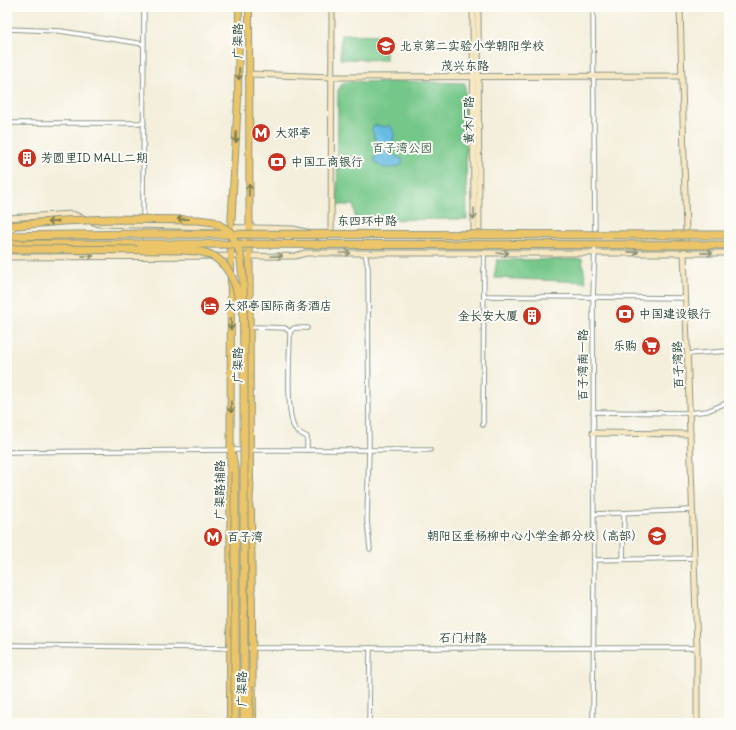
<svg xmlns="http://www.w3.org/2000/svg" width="736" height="730" font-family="Delius,'LXGW WenKai TC',sans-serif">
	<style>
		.green { fill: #75c789; stroke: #4a825e }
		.water { fill: #66bce3; stroke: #427c8c }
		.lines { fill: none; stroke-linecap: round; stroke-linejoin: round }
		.street-casing { stroke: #8a9688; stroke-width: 5.5 }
		.secondary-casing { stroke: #8a9688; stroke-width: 7 }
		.primary-casing { stroke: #8a9688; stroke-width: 8 }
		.highway-casing { stroke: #8a9688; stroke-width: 9 }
		.street { stroke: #fff; stroke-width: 3.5 }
		.secondary { stroke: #f7e8c3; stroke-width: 5 }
		.primary { stroke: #ecc569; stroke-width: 6 }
		.highway { stroke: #ecc569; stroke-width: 7 }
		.highway-bridge-casing { stroke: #8a9688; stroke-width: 9; stroke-linecap: butt }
		.highway-bridge { stroke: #ecc569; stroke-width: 7 }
		.oneway { stroke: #7b7a4c }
		.oneway2 { stroke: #8b927c }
		.labels { text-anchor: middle; stroke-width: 4; stroke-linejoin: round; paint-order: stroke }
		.street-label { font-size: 12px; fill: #1f3d34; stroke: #fdfcf7 }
		.poi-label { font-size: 12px; fill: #1f3d34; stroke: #fdfcf7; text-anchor: start }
		.park-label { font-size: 12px; fill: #346049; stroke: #fdfcf7 }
	</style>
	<rect width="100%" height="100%" fill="#fdfcf7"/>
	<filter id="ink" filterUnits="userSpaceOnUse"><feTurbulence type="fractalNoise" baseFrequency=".025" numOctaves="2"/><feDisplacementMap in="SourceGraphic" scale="8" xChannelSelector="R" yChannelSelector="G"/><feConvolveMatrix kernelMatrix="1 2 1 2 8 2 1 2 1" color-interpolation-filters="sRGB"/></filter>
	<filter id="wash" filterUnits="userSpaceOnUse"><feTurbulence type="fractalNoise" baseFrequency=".012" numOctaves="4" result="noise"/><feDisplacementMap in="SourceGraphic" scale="16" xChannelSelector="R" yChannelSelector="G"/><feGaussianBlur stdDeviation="0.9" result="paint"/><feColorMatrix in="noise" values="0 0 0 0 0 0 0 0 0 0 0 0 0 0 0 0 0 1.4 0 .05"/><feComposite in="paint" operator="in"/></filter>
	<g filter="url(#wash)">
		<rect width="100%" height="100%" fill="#f4efdc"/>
		<g class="green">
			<path d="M341,34L386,35V60L340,59Z"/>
			<path d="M405,81L465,83L467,219L355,220L354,205H337L338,90L344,82Z"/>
			<path d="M582,259L586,282L494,278L497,260Z"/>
		</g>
		<path class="water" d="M374,125L386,127L390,125C399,134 388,148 396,157L402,158V165L392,168H383L375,162L374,158L377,156V144L372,130Z"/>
	</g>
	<g filter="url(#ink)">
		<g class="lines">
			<defs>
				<g id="street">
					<path d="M593,7L595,236"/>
					<path d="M7,29L60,31L144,44"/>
					<path d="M7,123H144"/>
					<path d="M143,220L144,7"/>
					<path d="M365,253L368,268L369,450L367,520L370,549"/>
					<path d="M484,296L686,298"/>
					<path d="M249,328L258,327L285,328L290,332"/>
					<path d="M307,328H294L290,332C290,350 285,419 296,430C299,433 304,435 307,437V450"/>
					<path d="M687,354L729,351"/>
					<path d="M593,412L689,413L707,411L729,402"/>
					<path d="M483,425L484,253"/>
					<path d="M7,452L231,450H430"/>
					<path d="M594,514L692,510"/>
					<path d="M623,559L624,514"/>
					<path d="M594,560L694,558"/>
					<path d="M7,645L230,648H697"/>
					<path d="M369,723L370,648"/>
					<path d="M593,723L594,560L593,298L595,244"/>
				</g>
				<g id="secondary">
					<path d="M473,7L474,232"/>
					<path d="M478,7L479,232"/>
					<path d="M680,7L686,233L684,252L697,648V723"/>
					<path d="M249,74L332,77L682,76"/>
					<path d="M7,218L72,214L99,224L293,229L306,232"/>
					<path d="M331,232L332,7"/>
					<path d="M422,238L641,240L678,238"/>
					<path d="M236,242L249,240H284L316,237"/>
					<path d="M7,257L295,256L306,253H729"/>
					<path d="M593,433L690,434"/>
				</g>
				<g id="primary">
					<path d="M249,7L250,487"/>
					<path d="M251,511L253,723"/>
					<path d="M230,723L231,228L238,98L239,7"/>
				</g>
				<g id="highway">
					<path d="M7,236L141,234"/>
					<path d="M7,244H141"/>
					<path d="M231,450L235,472"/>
					<path d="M248,518L250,484"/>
				</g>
			</defs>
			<use href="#street" class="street-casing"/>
			<use href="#secondary" class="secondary-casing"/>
			<use href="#primary" class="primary-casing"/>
			<use href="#highway" class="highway-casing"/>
			<use href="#street" class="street"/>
			<use href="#secondary" class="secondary"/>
			<use href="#primary" class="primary"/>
			<use href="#highway" class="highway"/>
			<defs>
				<g id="highway-bridge">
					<path d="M7,226L63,221L110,219L198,220L214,222L229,231L240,252L243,278L244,362V723"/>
					<path d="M141,234L729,235"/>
					<path d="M141,244L729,245"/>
					<path d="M7,249L181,250C188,251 198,250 205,253C226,258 238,284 239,304"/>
					<path d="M249,685V723"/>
					<path d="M235,723V472"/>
				</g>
			</defs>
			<use href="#highway-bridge" class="highway-bridge-casing"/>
			<use href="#highway-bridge" class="highway-bridge"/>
		</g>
		<defs><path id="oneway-shaft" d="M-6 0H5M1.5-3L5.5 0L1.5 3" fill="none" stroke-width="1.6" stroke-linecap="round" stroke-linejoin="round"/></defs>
		<g class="oneway">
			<use href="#oneway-shaft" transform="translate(239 74) rotate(91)"/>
			<use href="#oneway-shaft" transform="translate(236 137) rotate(93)"/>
			<use href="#oneway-shaft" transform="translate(249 190) rotate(-90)"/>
			<use href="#oneway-shaft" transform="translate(183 219) rotate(-179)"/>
			<use href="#oneway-shaft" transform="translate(53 222) rotate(174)"/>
			<use href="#oneway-shaft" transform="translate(231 324) rotate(90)"/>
			<use href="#oneway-shaft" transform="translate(231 407) rotate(90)"/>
		</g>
		<g class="oneway2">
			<use href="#oneway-shaft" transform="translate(474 214) rotate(90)"/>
			<use href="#oneway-shaft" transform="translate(633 252) rotate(-1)"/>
			<use href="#oneway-shaft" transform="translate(345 253)"/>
			<use href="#oneway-shaft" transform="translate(503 253)"/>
			<use href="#oneway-shaft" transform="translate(707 253) rotate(1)"/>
			<use href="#oneway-shaft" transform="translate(88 256) rotate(-1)"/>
			<use href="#oneway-shaft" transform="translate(277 256) rotate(-1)"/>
		</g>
	</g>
	<defs>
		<symbol id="school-disc" viewBox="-11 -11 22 22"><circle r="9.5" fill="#c8321e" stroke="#fdfcf7"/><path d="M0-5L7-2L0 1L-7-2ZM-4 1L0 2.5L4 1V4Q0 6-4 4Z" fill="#fff"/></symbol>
		<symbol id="metro-disc" viewBox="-11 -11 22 22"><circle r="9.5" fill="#c8321e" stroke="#fdfcf7"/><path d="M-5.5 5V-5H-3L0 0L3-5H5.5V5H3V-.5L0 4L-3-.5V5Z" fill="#fff"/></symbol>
		<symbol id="building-disc" viewBox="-11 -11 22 22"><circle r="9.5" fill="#c8321e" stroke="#fdfcf7"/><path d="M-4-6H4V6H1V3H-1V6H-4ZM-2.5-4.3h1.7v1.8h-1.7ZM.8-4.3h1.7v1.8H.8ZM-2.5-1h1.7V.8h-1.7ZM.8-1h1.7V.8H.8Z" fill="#fff"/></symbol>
		<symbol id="bank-disc" viewBox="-11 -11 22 22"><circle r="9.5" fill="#c8321e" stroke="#fdfcf7"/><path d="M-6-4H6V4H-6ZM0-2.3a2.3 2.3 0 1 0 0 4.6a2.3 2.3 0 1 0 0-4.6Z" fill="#fff"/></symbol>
		<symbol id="hotel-disc" viewBox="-11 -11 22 22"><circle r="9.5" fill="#c8321e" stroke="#fdfcf7"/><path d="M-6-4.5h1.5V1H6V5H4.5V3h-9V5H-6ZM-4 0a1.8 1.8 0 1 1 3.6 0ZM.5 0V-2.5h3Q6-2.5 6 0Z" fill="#fff"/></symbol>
		<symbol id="supermarket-disc" viewBox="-11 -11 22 22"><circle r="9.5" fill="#c8321e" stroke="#fdfcf7"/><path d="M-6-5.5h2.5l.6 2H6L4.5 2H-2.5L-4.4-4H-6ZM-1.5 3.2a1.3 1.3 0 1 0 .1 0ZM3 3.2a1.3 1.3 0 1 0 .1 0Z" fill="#fff"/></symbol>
	</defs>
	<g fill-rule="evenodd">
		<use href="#school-disc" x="375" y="35" width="22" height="22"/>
		<use href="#metro-disc" x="250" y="122" width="22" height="22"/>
		<use href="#building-disc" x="16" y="147" width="22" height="22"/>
		<use href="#bank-disc" x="266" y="151" width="22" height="22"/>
		<use href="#hotel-disc" x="199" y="295" width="22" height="22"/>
		<use href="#bank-disc" x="614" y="303" width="22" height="22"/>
		<use href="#building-disc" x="521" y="305" width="22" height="22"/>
		<use href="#supermarket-disc" x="640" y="335" width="22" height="22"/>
		<use href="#school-disc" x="646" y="525" width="22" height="22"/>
		<use href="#metro-disc" x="202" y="526" width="22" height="22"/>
	</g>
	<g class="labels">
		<g class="street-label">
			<text transform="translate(238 41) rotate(-90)" y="4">广渠路</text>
			<text x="465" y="70">茂兴东路</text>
			<text transform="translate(469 120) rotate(-90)" y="4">黄木厂路</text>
			<text x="367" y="225">东四环中路</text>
			<text transform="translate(238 365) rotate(-90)" y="4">广渠路</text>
			<text transform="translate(583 365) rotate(-90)" y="4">百子湾南一路</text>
			<text transform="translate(678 365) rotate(-92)" y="4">百子湾路</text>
			<text transform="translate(220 490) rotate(-90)" y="4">广渠路辅路</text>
			<text x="463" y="642">石门村路</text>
			<text transform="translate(242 689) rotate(-90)" y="4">广渠路</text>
		</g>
		<g class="poi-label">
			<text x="400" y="50">北京第二实验小学朝阳学校</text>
			<text x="275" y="137">大郊亭</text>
			<text x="41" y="162">芳圆里ID MALL二期</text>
			<text x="291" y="166">中国工商银行</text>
			<text x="224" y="310">大郊亭国际商务酒店</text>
			<text x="639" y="318">中国建设银行</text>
			<text x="518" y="320" text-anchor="end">金长安大厦</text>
			<text x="637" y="350" text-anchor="end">乐购</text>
			<text x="643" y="540" text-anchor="end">朝阳区垂杨柳中心小学金都分校（高部）</text>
			<text x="227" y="541">百子湾</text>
		</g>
		<g class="park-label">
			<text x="402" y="152">百子湾公园</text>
		</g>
	</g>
	<rect width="736" height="730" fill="none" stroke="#fdfcf7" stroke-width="24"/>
</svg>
